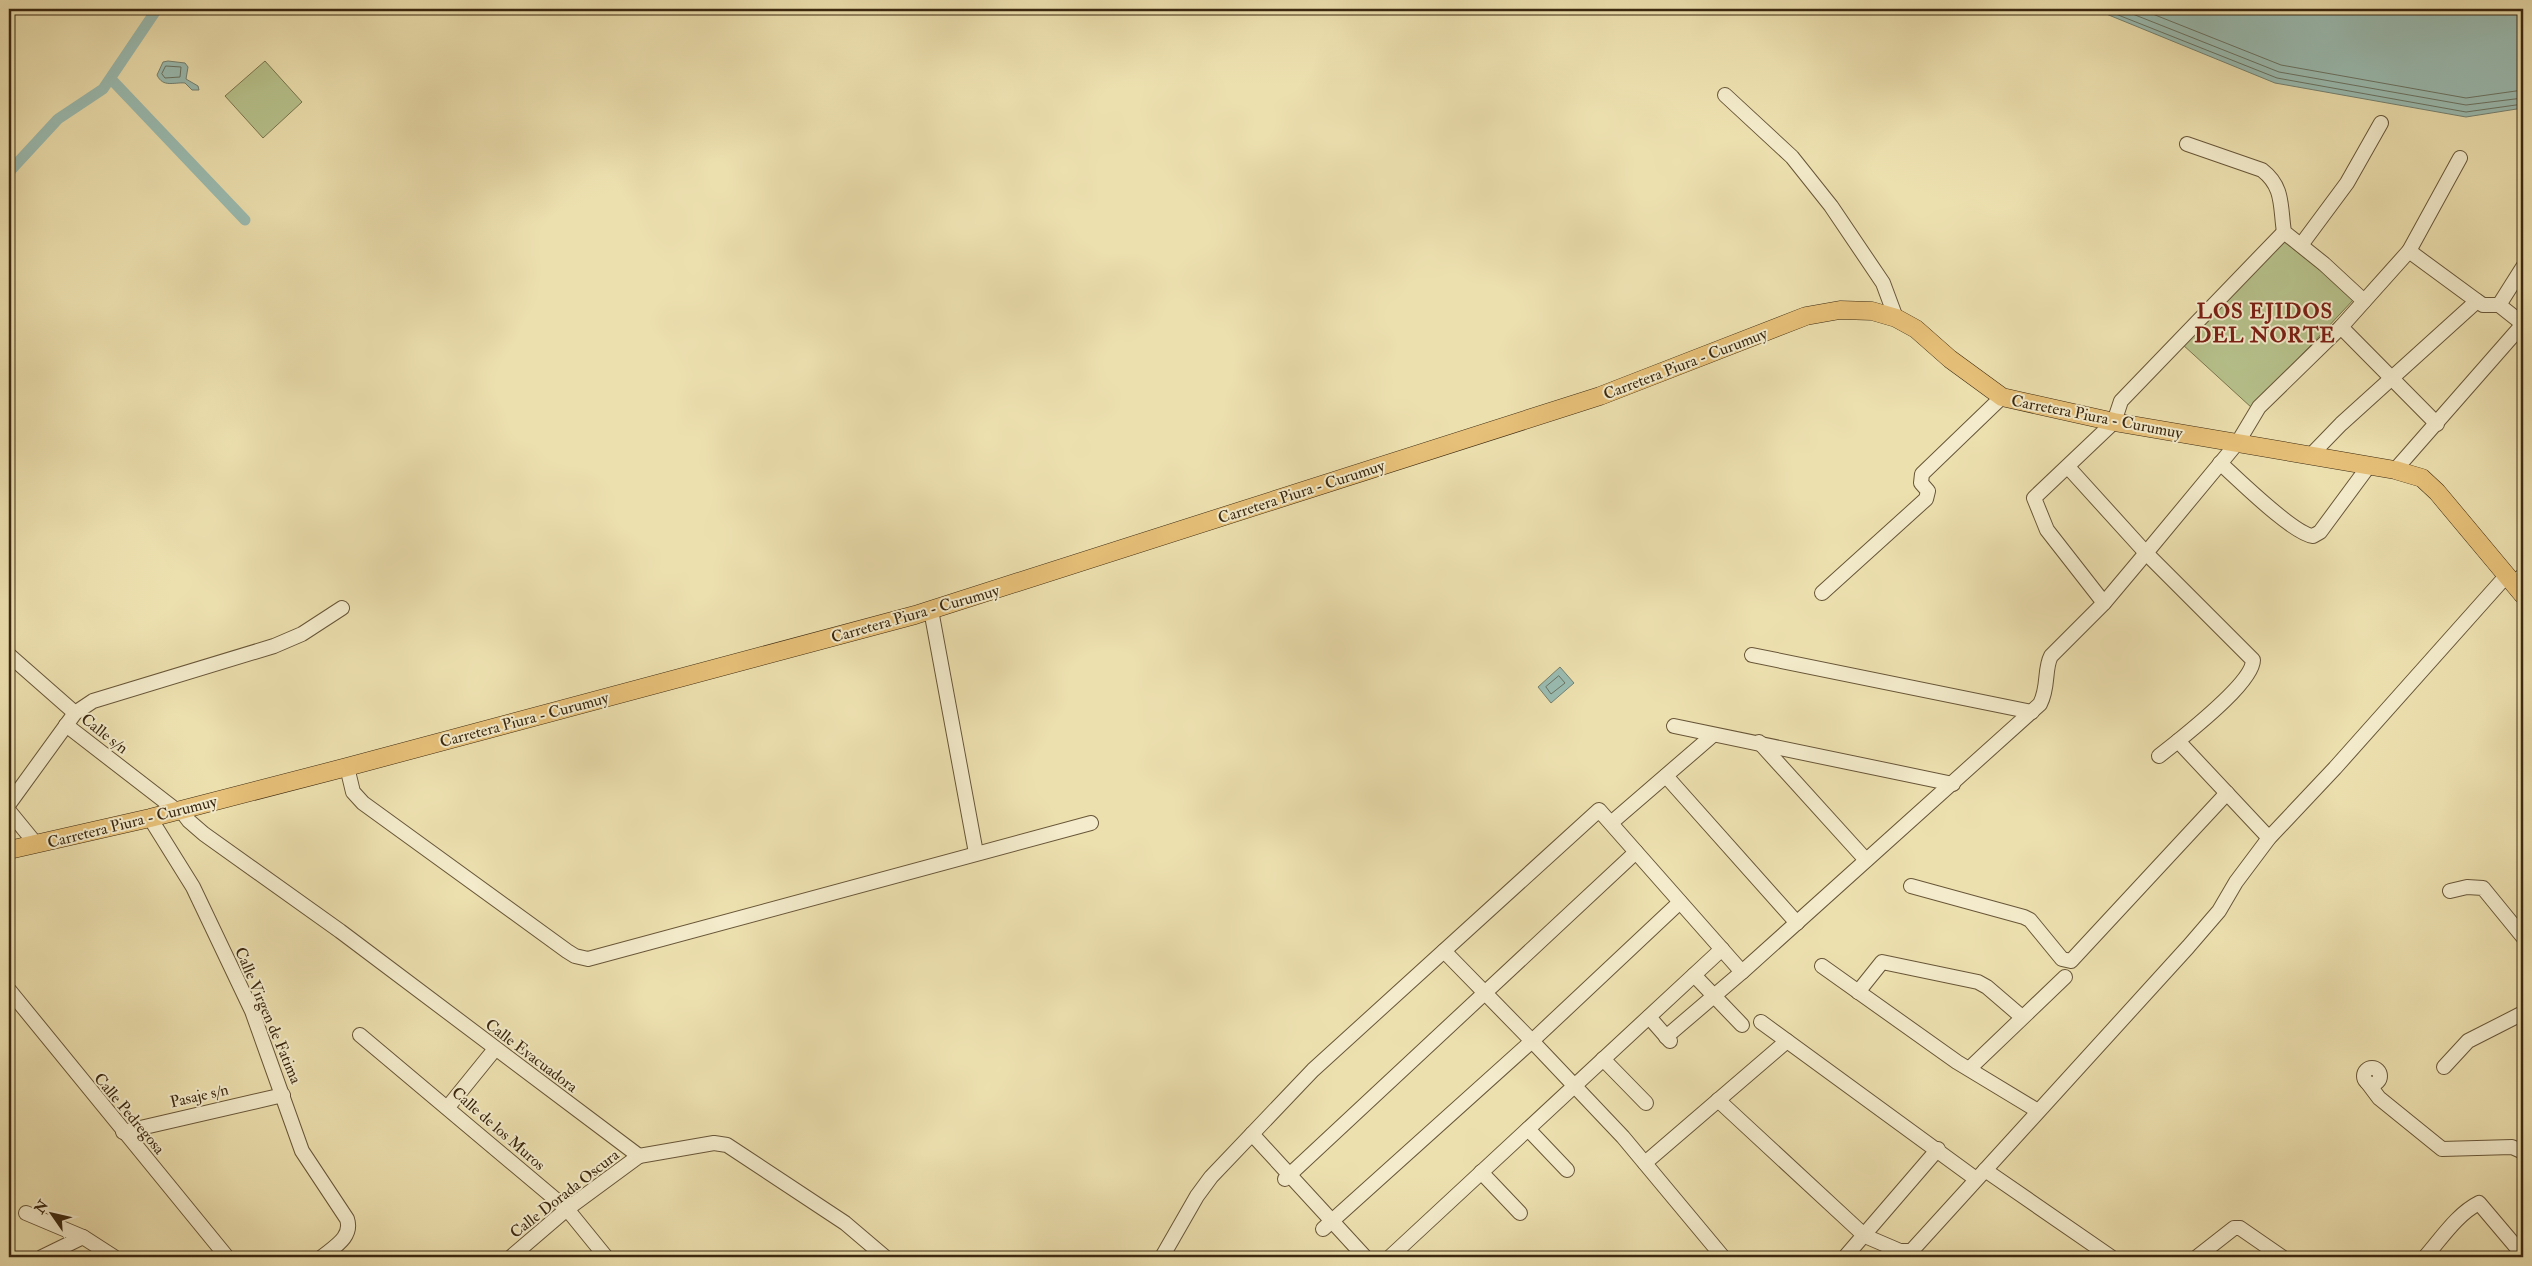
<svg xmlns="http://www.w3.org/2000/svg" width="2532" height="1266" font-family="'IM FELL Double Pica',serif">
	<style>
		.green { fill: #b7c28c; stroke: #79754e }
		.water { fill: #9abcb2; stroke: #748171 }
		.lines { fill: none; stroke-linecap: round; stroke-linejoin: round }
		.shore { stroke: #6a7261; stroke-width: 1 }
		.canal { stroke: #9abcb2; stroke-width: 11 }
		.minor-casing { stroke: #685638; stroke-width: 16 }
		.major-casing { stroke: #3b2810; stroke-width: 19 }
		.minor { stroke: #f3ebcb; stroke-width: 14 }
		.major { stroke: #e6c078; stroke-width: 18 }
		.labels { text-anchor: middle; stroke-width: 4; stroke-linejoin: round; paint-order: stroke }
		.street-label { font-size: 16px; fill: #3b2810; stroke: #f3ebcb }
		.district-label { font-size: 21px; font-weight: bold; letter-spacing: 1px; fill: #7a1f14; stroke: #f3ebcb }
	</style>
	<rect width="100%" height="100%" fill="#ede0af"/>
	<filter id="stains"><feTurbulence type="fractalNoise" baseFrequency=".004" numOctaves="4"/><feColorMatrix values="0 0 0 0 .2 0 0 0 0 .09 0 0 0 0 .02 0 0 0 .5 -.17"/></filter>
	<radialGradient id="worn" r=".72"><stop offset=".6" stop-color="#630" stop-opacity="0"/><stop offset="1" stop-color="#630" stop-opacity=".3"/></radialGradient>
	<g class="green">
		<path d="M265,61L302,102L263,138L225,96Z"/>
		<path d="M2281,239L2355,298L2252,408L2182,344Z"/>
	</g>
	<g class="water">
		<path d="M2094,9H2523V108L2466,117L2275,83Z"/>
		<path d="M168,61L185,63L188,67L186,79L198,86L199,90H192L185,83C174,82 163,88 157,75L163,62Z"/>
		<path d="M1560,667L1574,683L1551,703L1538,687Z"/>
	</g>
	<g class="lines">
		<g class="shore">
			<path d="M2103,9L2277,78L2466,112L2523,104"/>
			<path d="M2120,9L2279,72L2466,105L2523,98"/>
			<path d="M2140,9L2281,65L2466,98L2523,90"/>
			<path d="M166,66L181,67L180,77L165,78L162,74Z"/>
			<path d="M1559,676L1565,683L1551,694L1546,687Z"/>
		</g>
		<g class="canal">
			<path d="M111,79L245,220"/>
			<path d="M9,172L58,119L103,89L157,9"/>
		</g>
		<defs>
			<g id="minor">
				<path d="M1725,95L1792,157L1831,206L1883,283L1896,318"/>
				<path d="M2187,144L2262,170C2284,187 2280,206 2284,232L2324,264L2364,301"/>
				<path d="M2301,245L2347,183L2381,123"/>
				<path d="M2409,251L2477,301L2483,305H2499L2523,324"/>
				<path d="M2499,305L2523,267"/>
				<path d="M2341,327L2437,424"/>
				<path d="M2311,455L2341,424L2477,301"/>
				<path d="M2220,463C2238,479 2293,534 2313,536L2320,532L2368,467"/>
				<path d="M2068,467L2146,553L2253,660C2253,681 2195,727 2178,741"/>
				<path d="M2395,470L2523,324"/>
				<path d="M2515,584L2523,575"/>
				<path d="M1822,593L1926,499L1928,491L1921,483L1922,474L2002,397"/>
				<path d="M2104,603L2047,530L2034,498L2114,422L2121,401L2284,232"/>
				<path d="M931,610L976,853"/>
				<path d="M9,655L75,713"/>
				<path d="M1752,655L2032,712"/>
				<path d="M66,725L176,810"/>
				<path d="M1674,726L1953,784"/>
				<path d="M1759,742L1866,860"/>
				<path d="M2159,756L2178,741L2269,838"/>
				<path d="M347,767L353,792L363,803L567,951L575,956L588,959L1091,823"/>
				<path d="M1666,776L1797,923"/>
				<path d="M9,804L75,713L93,701L274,646L302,634L342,608"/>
				<path d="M180,809L189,821L204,834L340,931L639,1156L714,1143L727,1145L845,1223L885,1257"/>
				<path d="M9,811L36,844"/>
				<path d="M150,818L193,887L252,1011L302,1151L347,1219C353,1237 334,1247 322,1257"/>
				<path d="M1611,823L1713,735"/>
				<path d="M1911,886L2024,917L2030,920L2062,959L2071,961L2227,793"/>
				<path d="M2450,891L2467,887L2483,888L2523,937"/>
				<path d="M1444,951L1532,1041L1680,902"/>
				<path d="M1822,966L1957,1062L2038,1111"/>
				<path d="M1694,975L1742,1025"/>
				<path d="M9,990L227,1257"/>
				<path d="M1858,992L1882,962L1978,982L1987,987L2022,1017"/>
				<path d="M1649,1017L1670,1041"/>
				<path d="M1761,1022L1976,1179"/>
				<path d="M360,1035L567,1209L606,1257"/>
				<path d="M1666,1037L1742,972L2040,704C2049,687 2044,669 2051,656L2104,603L2146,553L2238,442L2259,407L2341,327L2409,251L2460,158"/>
				<path d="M1603,1059L1646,1103"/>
				<path d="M2444,1067L2468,1041L2523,1013"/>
				<circle cx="2372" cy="1076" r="8"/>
				<path d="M1970,1068L2065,977"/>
				<path d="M2367,1082L2379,1098L2442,1149L2512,1147L2523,1152"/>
				<path d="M1718,1100L1865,1236L1900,1251H1912"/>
				<path d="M448,1107L495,1049"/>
				<path d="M1528,1129L1567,1170"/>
				<path d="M123,1132L283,1095"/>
				<path d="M1252,1134L1365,1257"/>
				<path d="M1645,1163L1787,1041"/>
				<path d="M1985,1170L2111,1257"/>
				<path d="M1481,1172L1520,1213"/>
				<path d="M1285,1179L1636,852"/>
				<path d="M26,1213L83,1237"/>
				<path d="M1323,1229L1532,1041L1623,1137L1723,1257"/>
				<path d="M42,1257L83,1237L114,1257"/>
				<path d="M511,1257L567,1209L639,1156"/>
				<path d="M1162,1257L1197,1196L1211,1177L1313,1070L1599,810L1742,972"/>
				<path d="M1390,1257L1722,949"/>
				<path d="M1845,1257L1938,1149"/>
				<path d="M1906,1257L2188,947L2219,911L2236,882L2269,838L2335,768L2507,575"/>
				<path d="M2197,1257L2234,1228H2240L2282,1257"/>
				<path d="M2425,1257C2441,1239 2457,1214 2479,1203L2523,1255"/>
			</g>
			<path id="major" d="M9,850L150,818L347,767L915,615L1600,396L1806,316L1840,310L1872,311L1896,318L1916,329L1950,359L2002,397L2114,422L2395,470L2422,478L2437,492L2523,595"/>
		</defs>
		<use href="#minor" class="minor-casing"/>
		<use href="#major" class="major-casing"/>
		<use href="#minor" class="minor"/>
		<use href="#major" class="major"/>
	</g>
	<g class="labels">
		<g class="street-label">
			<text transform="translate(1685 363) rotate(-21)" y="6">Carretera Piura - Curumuy</text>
			<text transform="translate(2097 416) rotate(11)" y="6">Carretera Piura - Curumuy</text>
			<text transform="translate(1301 491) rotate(-18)" y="6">Carretera Piura - Curumuy</text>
			<text transform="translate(915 613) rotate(-16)" y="6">Carretera Piura - Curumuy</text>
			<text transform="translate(524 719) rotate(-15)" y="6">Carretera Piura - Curumuy</text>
			<text transform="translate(105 733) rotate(38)" y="6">Calle s/n</text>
			<text transform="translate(132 821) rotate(-14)" y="6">Carretera Piura - Curumuy</text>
			<text transform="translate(269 1015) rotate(67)" y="6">Calle Virgen de Fatima</text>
			<text transform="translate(532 1055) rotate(37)" y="6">Calle Evacuadora</text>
			<text transform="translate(199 1095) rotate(-13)" y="6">Pasaje s/n</text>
			<text transform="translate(130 1113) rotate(50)" y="6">Calle Pedregosa</text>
			<text transform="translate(499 1128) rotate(41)" y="6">Calle de los Muros</text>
			<text transform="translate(564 1193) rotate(-38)" y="6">Calle Dorada Oscura</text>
		</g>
		<g class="district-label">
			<text x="2265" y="318">LOS EJIDOS<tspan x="2265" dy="24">DEL NORTE</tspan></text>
		</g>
	</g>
	<rect width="2532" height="1266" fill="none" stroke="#ede0af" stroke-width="30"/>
	<rect x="10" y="10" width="2512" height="1246" fill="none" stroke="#3b2810" stroke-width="2.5"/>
	<rect x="15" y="15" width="2502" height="1236" fill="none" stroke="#3b2810"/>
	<g transform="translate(52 1214) rotate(304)" stroke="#f3ebcb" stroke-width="4" paint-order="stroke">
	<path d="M0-4L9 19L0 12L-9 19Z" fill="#3b2810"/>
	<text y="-8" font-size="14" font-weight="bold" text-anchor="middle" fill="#3b2810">N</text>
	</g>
	<rect width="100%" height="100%" filter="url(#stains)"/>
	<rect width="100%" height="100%" fill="url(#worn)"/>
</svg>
